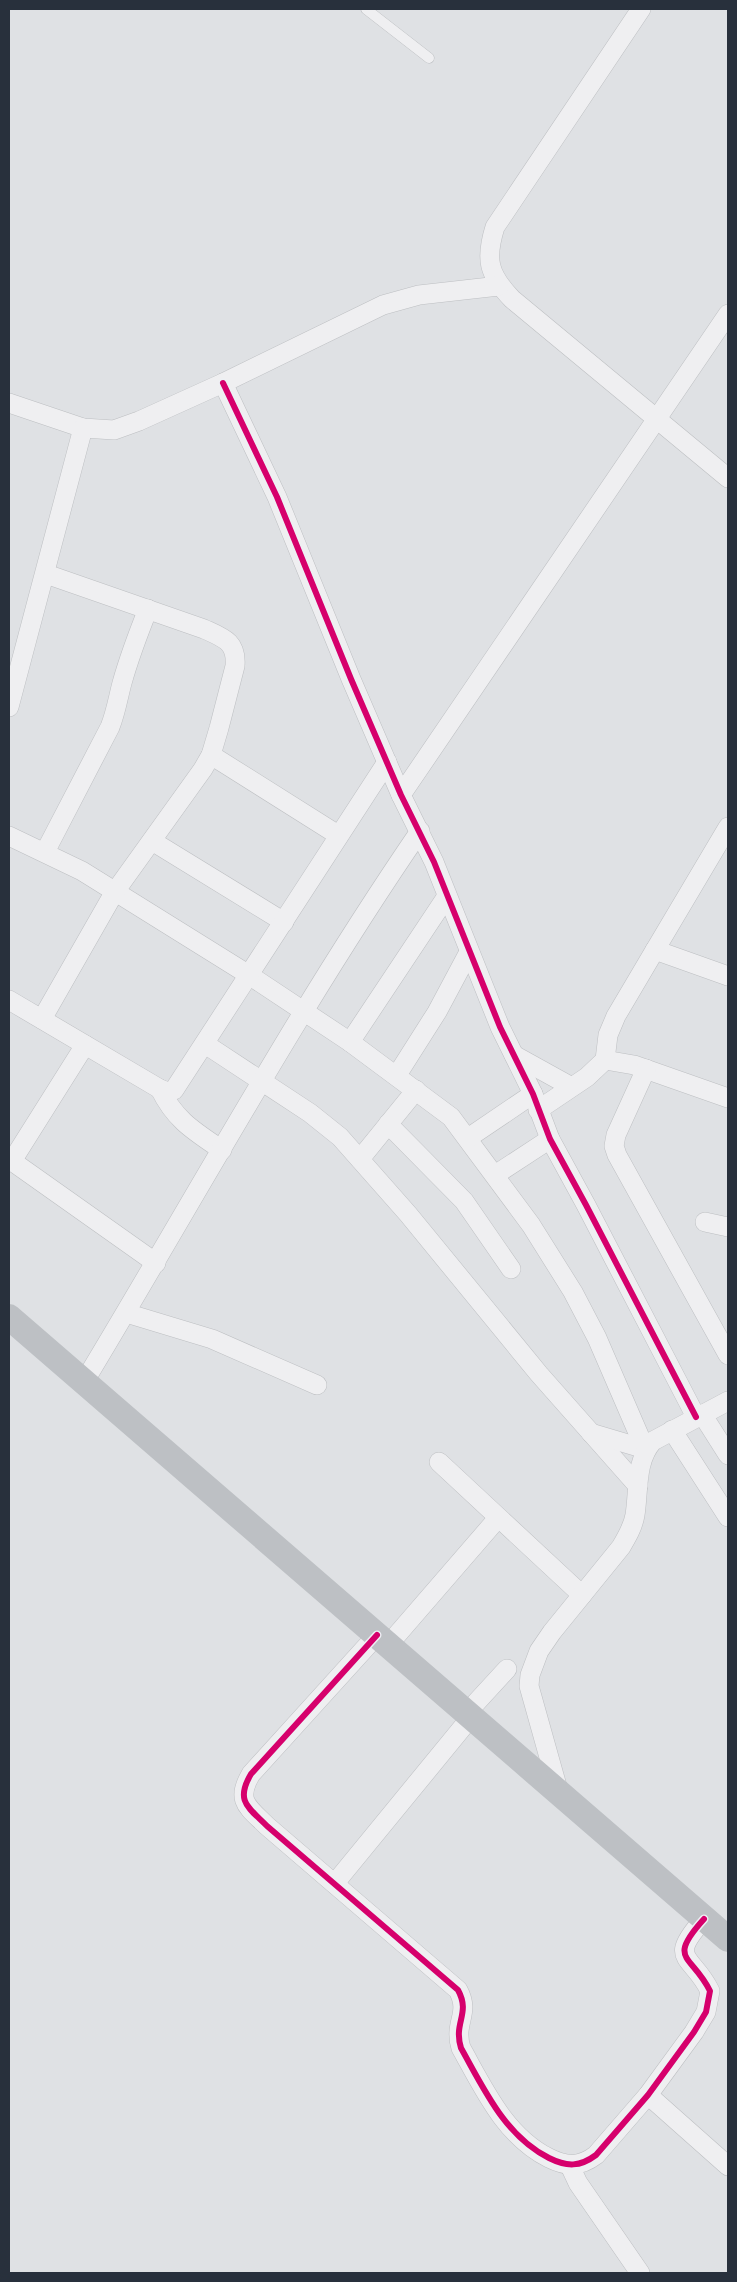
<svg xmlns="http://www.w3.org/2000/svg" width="737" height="2282" font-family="'Nunito Sans',sans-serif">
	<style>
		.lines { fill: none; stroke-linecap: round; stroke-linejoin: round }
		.lane-casing { stroke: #bdbfc2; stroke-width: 11 }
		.street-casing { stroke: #bdbfc2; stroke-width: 20 }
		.lane { stroke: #efeff1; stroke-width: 10 }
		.street { stroke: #efeff1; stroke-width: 19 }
		.secondary { stroke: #bdc0c4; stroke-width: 26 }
		.cycleway-casing { stroke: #edf0f4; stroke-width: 9 }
		.cycleway { stroke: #d6006c; stroke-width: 6 }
	</style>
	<rect width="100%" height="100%" fill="#dfe1e4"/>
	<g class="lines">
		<defs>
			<path id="lane" d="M366,9L429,58"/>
			<g id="street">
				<path d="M641,9L495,227C485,259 488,274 512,299L728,478"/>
				<path d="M223,383L277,497L351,679L401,795L434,862L500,1027L533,1094L550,1139L586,1205L696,1417"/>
				<path d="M9,403L83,428L114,430L139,421L223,383L383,305L419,295L499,286"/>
				<path d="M9,707L83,428"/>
				<path d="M211,755L338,835"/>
				<path d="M401,795L728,314"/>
				<path d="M728,827L655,950L728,976"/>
				<path d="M9,836L82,871L249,975L350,1042L451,1117L531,1225L573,1292L597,1338L645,1449"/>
				<path d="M152,841L284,922"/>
				<path d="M45,852L110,727C116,712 118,698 122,683C129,658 138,634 148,609"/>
				<path d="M9,1000L160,1089L168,1092L174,1090L387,762"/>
				<path d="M42,1019L114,893L203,769L211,755L219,728L235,666C237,642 224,638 204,629L46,574"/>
				<path d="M350,1042L447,896"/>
				<path d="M205,1044L310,1113L340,1137L408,1214L539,1374L638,1486"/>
				<path d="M514,1055L570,1086"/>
				<path d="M605,1060L634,1065L728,1098"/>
				<path d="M646,1069L616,1135L614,1146L617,1155L728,1355"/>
				<path d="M397,1075L437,1012L469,952"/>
				<path d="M160,1089C175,1120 194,1131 222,1150"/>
				<path d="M538,1110L587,1077L605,1060L608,1035L616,1016L655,950"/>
				<path d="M388,1124L464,1201L511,1269"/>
				<path d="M468,1138L533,1094"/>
				<path d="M9,1159L156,1263"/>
				<path d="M360,1159L416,1090"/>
				<path d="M12,1161L85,1045"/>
				<path d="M495,1175L550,1139"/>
				<path d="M705,1222L728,1227"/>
				<path d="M126,1313L212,1339L317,1385"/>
				<path d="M84,1382C195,1198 298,1009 420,831"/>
				<path d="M702,1414L728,1455"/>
				<path d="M672,1430L728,1517"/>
				<path d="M591,1433L645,1449"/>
				<path d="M439,1462L582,1595"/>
				<path d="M377,1635L251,1774C235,1801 248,1807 267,1826L458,1990C471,2014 453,2022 461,2048C484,2089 505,2136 549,2158C567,2167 580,2167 596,2155L648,2095L694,2032L706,2012L710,1991C692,1954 666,1961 704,1919"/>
				<path d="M389,1644L498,1518"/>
				<path d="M559,1793L529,1686L530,1675L539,1651L552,1632L621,1547C627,1537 633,1527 635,1515C639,1490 635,1461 653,1441L728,1401"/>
				<path d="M335,1883L471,1717L473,1706L507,1669"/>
				<path d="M648,2095L728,2166"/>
				<path d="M570,2166L578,2183L640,2273"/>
			</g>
		</defs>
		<use href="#lane" class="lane-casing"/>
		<use href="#street" class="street-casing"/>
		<use href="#lane" class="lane"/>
		<use href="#street" class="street"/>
		<path class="secondary" d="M9,1317L728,1939"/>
		<defs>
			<g id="cycleway">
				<path d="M223,383L277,497L351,679L401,795L434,862L500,1027L533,1094L550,1139L586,1205L696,1417"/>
				<path d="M377,1635L251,1774C235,1801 248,1807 267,1826L458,1990C471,2014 453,2022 461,2048C484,2089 505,2136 549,2158C567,2167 580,2167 596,2155L648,2095L694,2032L706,2012L710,1991C692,1954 666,1961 704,1919"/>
			</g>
		</defs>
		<use href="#cycleway" class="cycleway-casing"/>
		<use href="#cycleway" class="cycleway"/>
	</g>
	<rect width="737" height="2282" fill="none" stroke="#28303c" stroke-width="20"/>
</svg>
